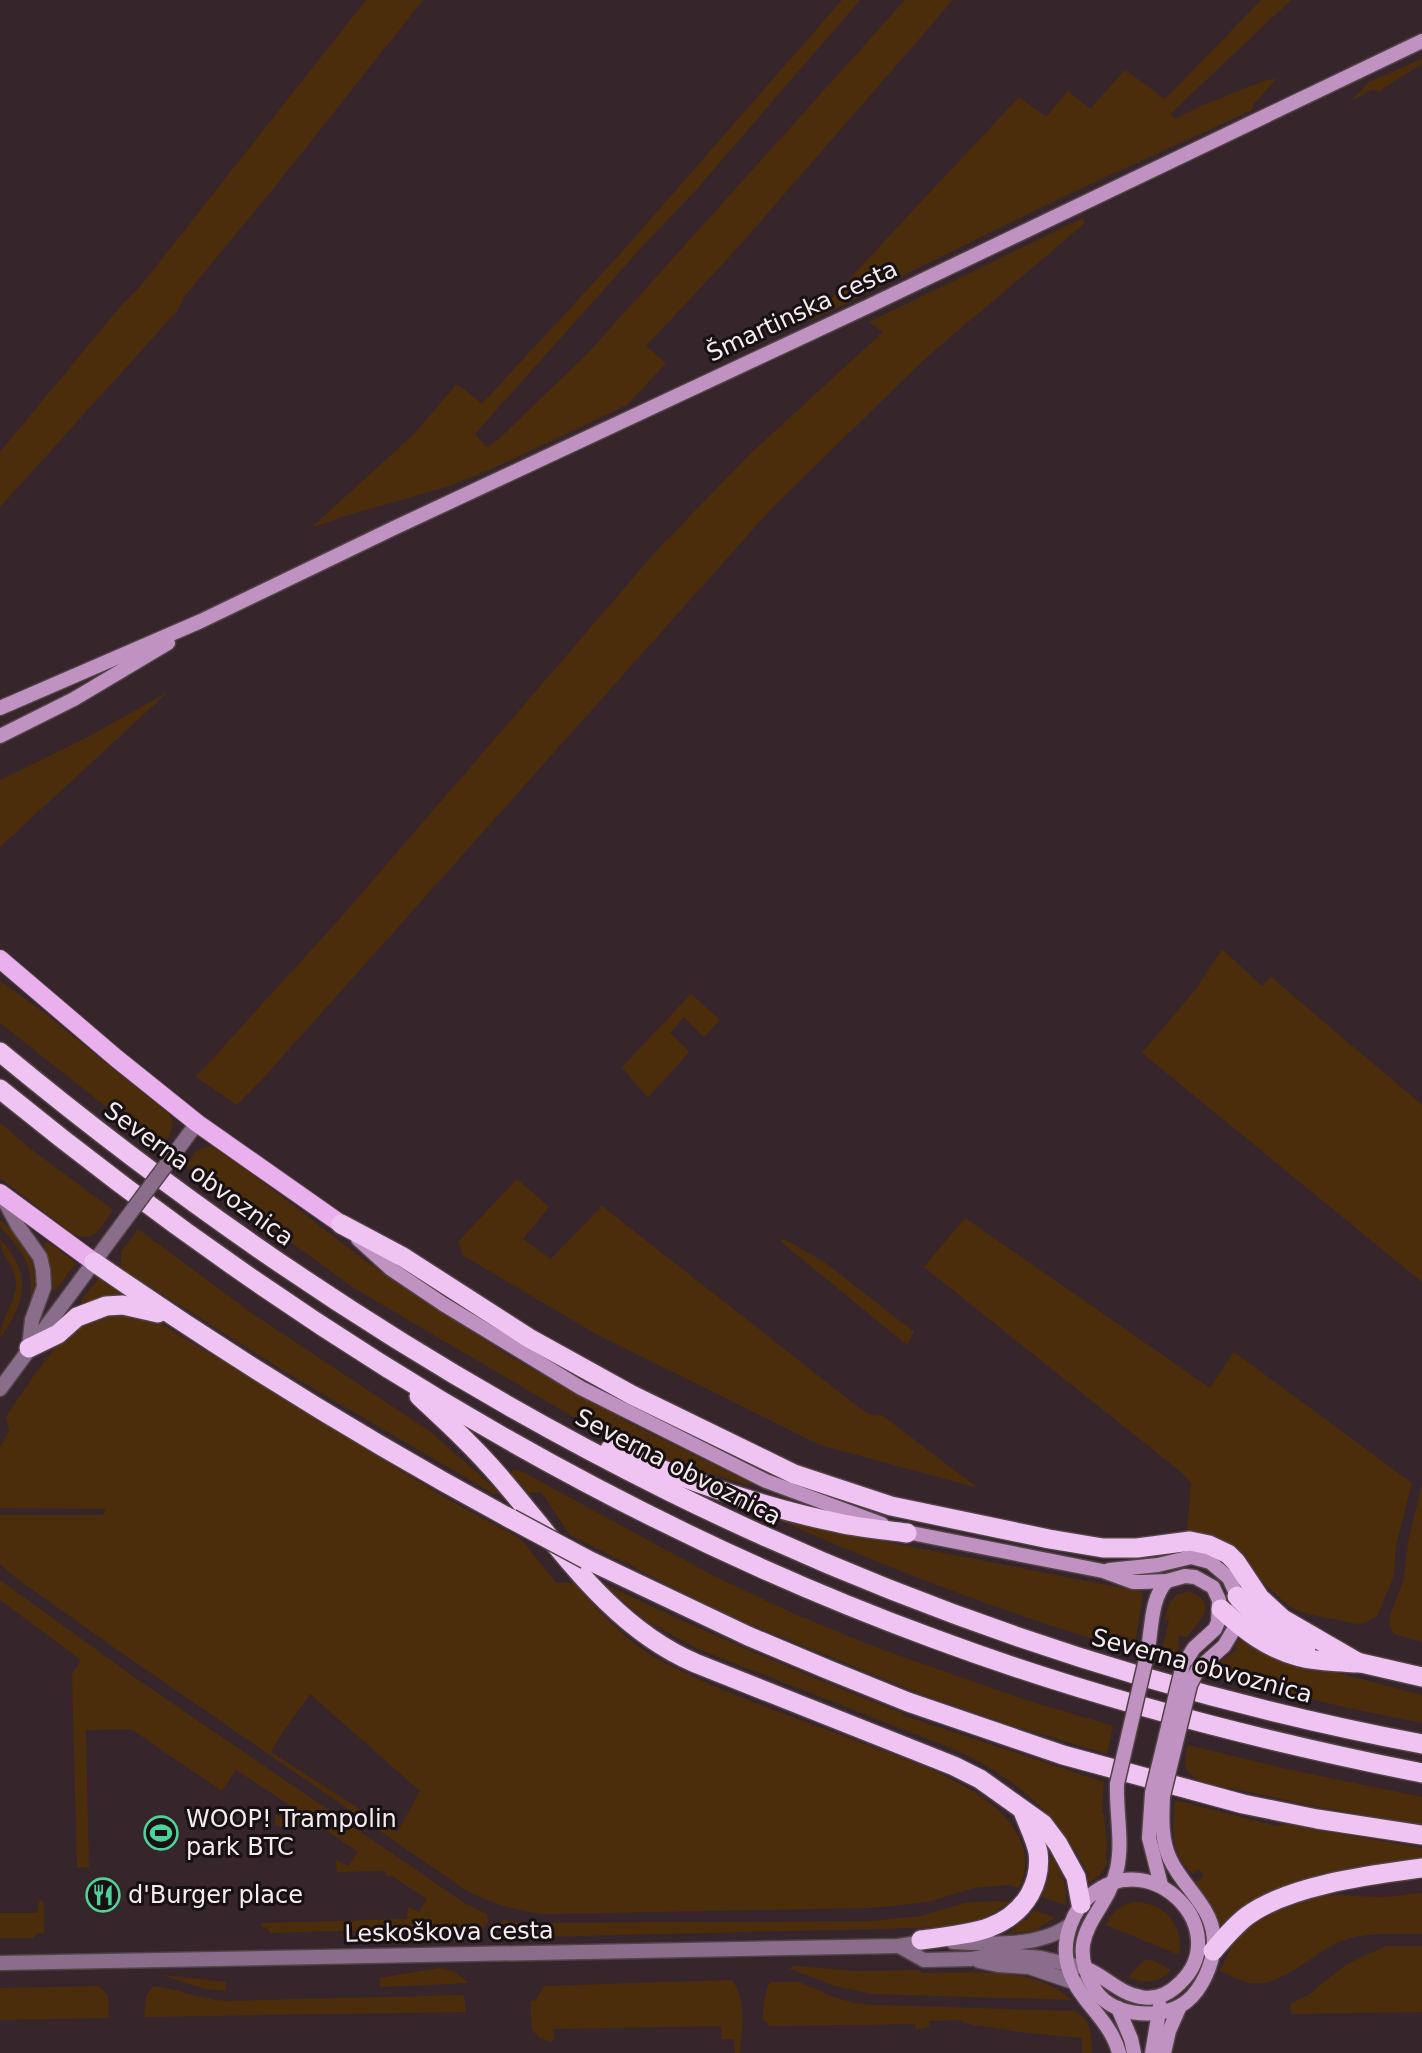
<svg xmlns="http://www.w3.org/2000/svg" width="1422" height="2053" font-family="'DejaVu Sans',sans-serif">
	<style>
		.green { fill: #4c2d0b; fill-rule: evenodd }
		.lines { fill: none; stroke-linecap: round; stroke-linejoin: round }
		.tertiary-casing { stroke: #514246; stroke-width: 17 }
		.secondary-casing { stroke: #514246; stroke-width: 17 }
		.primary-casing { stroke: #514246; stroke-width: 20 }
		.trunk-casing { stroke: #514246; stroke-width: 22 }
		.tertiary { stroke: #8a6d8b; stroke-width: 14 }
		.secondary { stroke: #c092c2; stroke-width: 14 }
		.primary { stroke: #eaafed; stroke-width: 18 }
		.trunk { stroke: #f0c4f2; stroke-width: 19 }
		.tertiary-bridge-casing { stroke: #514246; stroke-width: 17; stroke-linecap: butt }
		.secondary-bridge-casing { stroke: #514246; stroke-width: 17; stroke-linecap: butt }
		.trunk-bridge-casing { stroke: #514246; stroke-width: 22; stroke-linecap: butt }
		.tertiary-bridge { stroke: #8a6d8b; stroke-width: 14 }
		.secondary-bridge { stroke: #c092c2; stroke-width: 14 }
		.trunk-bridge { stroke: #f0c4f2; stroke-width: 19 }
		.labels { text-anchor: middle; stroke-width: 6; stroke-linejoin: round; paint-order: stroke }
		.street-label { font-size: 24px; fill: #f6ebee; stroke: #181113 }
		.poi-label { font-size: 24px; fill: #f6ebee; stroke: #181113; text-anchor: start }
	</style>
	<rect width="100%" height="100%" fill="#36262b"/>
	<g class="green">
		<path d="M366,0H423L277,184L183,298L178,310L0,507V452L120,307L139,288Z"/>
		<path d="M842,0H860L695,191L640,249L475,434L486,447L499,439L588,353L905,0H953L733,253L646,346L666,363L627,405L500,465L450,486L342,517L311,528L413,435L457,384L482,404L621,253Z"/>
		<path d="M1261,0H1291L1170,114L1175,119L1201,106L1266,80L1276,79L1253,105L1252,110L1071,193L810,321L1019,97L1046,117L1068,91L1090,109L1125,70L1165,99Z"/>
		<path d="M1422,59V64L1379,91L1372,90L1351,101L1369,82Z"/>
		<path d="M1083,218L1084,224L928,356L772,508L267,1074L237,1105L196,1077L344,914L659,548L751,453L883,332L869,322Z"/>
		<path d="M168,692L0,847V780L88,737Z"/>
		<path d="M1222,949L1262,986L1271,977L1422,1105V1282L1142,1053L1197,988Z"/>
		<path d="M0,981L42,1011L167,1112C179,1125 169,1136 160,1149L0,1023Z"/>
		<path d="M691,994L720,1020L704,1037L684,1017L670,1033L689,1052L648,1098L622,1067Z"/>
		<path d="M0,1123L36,1153L113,1210C101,1226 96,1243 74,1235L0,1178Z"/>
		<path d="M211,1146L238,1163L364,1260L509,1356L628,1422L751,1483L749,1485L641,1454L582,1422L354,1288L185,1166L197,1150Z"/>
		<path d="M517,1179L549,1207L523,1239L551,1259L602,1206L862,1410L871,1415L883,1416L978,1488L820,1445L596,1334L464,1256L458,1242Z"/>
		<path d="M965,1218L1210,1388L1234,1352L1412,1483L1396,1545L1394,1576L1377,1616L1365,1623L1356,1624C1337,1619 1309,1616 1293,1608C1287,1605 1281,1599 1276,1594C1240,1565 1244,1536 1187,1532L1191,1483L1181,1472L924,1267Z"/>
		<path d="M0,1220C30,1244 39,1264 32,1302L30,1301C35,1266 23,1251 0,1227Z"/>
		<path d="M138,1229L253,1314L431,1432L500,1493L494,1494L297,1379L121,1268V1252Z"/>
		<path d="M0,1239C32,1274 27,1301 0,1338C0,1319 15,1305 16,1285C16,1266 0,1256 0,1239Z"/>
		<path d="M784,1239L824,1262L914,1332L907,1345L780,1241Z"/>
		<path d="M47,1241L76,1263L55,1291L53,1290L51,1267L44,1244Z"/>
		<path d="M99,1278L119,1292V1296L83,1304L81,1301Z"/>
		<path d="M119,1314L133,1316L163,1325L442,1496L521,1539L556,1583H574C601,1614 628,1644 665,1663C731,1697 803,1720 873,1747C915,1763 960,1778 996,1808C1020,1830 1034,1857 1019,1888L1009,1885L973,1888L928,1902L871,1908L542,1914C513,1910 490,1903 464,1889L116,1649L16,1578L0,1564V1515H102L107,1509L0,1508V1447L9,1431L6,1417C37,1373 61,1322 119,1314ZM310,1694L420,1791L397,1833L271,1752L282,1733Z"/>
		<path d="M515,1470L521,1471L710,1574L790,1612L880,1649L1026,1700L1113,1726L1107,1754L1011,1725L926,1696L728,1615L570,1535L541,1492L528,1493L517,1479L515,1480L512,1476V1471Z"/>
		<path d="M1422,1484V1642L1394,1634L1389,1624L1391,1613L1403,1581L1409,1538Z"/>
		<path d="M780,1518L861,1537L1143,1592L1134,1651C1012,1616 895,1571 779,1520Z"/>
		<path d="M0,1580L134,1677L466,1904L487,1914L488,1923L483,1927L270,1933L267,1928L262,1927L261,1923L407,1919L408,1907L419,1912L427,1899L392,1876H386L385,1871L337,1872L336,1860L348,1866L358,1852L326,1830H319L318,1825L275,1826V1814L286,1820L294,1808L236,1770L222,1791L131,1729L86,1730L89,1867L77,1868L72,1674L81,1660L0,1600Z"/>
		<path d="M602,1583C701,1630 800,1674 902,1713V1715L1104,1782L1102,1813L1104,1814L1107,1846L1105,1860H1108C1104,1870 1098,1879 1089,1882L1087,1878L1089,1876C1062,1817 1011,1774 953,1749L698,1649L648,1622Z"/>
		<path d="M1191,1592C1221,1605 1197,1622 1187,1637L1178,1635L1179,1644L1175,1663L1160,1658L1169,1621L1165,1619C1169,1604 1172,1591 1191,1592Z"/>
		<path d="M1241,1638L1300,1663L1422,1695V1723L1343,1707L1207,1672L1237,1649L1235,1646Z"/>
		<path d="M1188,1745L1291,1770L1422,1797V1824L1318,1807L1197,1781L1198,1779C1182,1772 1184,1759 1188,1745Z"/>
		<path d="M1175,1800L1276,1826L1285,1824L1422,1848V1860L1261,1897L1241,1909L1220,1928L1210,1902L1194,1881H1199L1204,1875L1198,1869L1193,1874C1170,1855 1172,1827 1175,1800Z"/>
		<path d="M1050,1857H1053C1061,1874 1069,1886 1065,1905L1042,1897L1049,1876Z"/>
		<path d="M1422,1893V1934C1397,1934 1371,1932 1347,1939C1315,1949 1284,1988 1250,1983C1240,1981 1230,1975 1220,1971L1232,1946L1229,1944C1253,1919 1289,1902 1325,1896C1343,1894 1360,1897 1379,1897C1393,1897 1408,1894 1422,1893Z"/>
		<path d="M41,1900L44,1904V1933H38L34,1938H0V1913H38L39,1901Z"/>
		<path d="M994,1901L1010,1902L987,1917L988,1921L953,1927L501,1938L500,1923L504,1920L523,1923L871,1921L921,1916L964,1903Z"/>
		<path d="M1137,1902C1166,1904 1184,1926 1179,1955L1106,1925C1112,1912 1122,1903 1137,1902Z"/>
		<path d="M1035,1910L1055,1918L1039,1927V1930L1008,1934L1023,1920L1026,1921Z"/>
		<path d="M1386,1946H1422V2012L1291,2014V2003L1307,1996L1347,1964Z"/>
		<path d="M1146,1960H1152L1171,1970C1160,1982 1144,1985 1129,1977L1141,1963Z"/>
		<path d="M795,1966L855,1971L921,1970V1973C969,1974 1034,1964 1071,2000L872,1994L835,1986L788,1968Z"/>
		<path d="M439,1968L453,1971L469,1983L380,1987V1978Z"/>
		<path d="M162,1975L226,1982V1991L205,1989Z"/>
		<path d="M732,1980C747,2002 742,2029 740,2053H735L734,2039H722L721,2026L554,2029L553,2042L541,2039L532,2030L530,2001L536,2000L544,1986Z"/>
		<path d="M770,1982H799L834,1997L854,2003L875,2005L1074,2011C1092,2019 1091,2035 1092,2053H1082V2038L1020,2032L963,2023L962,2020L930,2021L929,2027L916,2030L915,2024L770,2026L763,2019C763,2006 764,1994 770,1982Z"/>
		<path d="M99,1986L108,1996L109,2018L0,2020V1988Z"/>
		<path d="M153,1986C177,1989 200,1999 225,2001L464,1995L466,2012L144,2017L146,1996Z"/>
	</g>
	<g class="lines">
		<defs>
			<g id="tertiary">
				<path d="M172,1157L197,1123"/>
				<path d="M2,1196L18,1226L40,1257L43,1270L44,1287L32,1320L29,1347"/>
				<path d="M0,1389L125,1220"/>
				<path d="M953,1942C990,1944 1038,1948 1070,1925"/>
				<path d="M899,1946L924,1960L971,1959L997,1954L1041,1958L1085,1968"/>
				<path d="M979,1961L998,1965L1029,1967L1082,1985"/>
				<path d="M0,1963L899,1946L929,1941"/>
			</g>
			<g id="secondary">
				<path d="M0,708L201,621L394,528L871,305L1422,41"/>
				<path d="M0,736L74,699L168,643"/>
				<path d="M358,1239L391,1269L443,1304L581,1388L766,1481L882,1524"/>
				<path d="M901,1531L1103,1571L1133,1582H1142L1167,1581L1185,1576L1195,1577L1213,1587L1219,1600L1218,1622L1215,1629L1194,1648L1183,1665"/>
				<path d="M1109,1570L1158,1565L1191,1557L1210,1562L1229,1578L1237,1596L1239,1608L1237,1624L1224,1646L1198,1669"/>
				<path d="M1147,1655C1152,1631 1150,1598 1167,1581"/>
				<path d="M1117,1784C1116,1812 1123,1843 1117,1869C1106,1917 1062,1932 1094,1988C1109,2015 1154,2020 1180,2006C1198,1996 1209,1973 1213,1953C1220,1910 1185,1892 1170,1859C1161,1840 1162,1817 1163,1796"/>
				<path d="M1152,1793L1149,1838L1161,1885"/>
				<path d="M1085,1968C1105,1976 1120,1994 1141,1997C1156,2000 1169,1994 1180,1983C1235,1931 1153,1844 1091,1895C1073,1909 1062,1939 1067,1962C1074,1999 1110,2017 1119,2053"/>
				<path d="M1118,2008L1131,2039L1134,2053"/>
				<path d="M1152,2053L1160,2006"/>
				<path d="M1164,2053L1169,2031L1180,2006"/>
			</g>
			<g id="primary">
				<path d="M0,959L116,1058L197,1123L341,1224"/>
				<path d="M0,1193L94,1262"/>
			</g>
			<g id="trunk">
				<path d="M0,1052C419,1399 884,1642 1422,1744"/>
				<path d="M0,1089C281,1318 594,1514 935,1639C1094,1698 1256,1740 1422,1773"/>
				<path d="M341,1224L403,1257L529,1338L632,1395L794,1474L891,1506L1049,1539L1103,1548H1137L1190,1541L1209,1545L1228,1554L1236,1562L1260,1598L1283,1619L1359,1663"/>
				<path d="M94,1262C228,1355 367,1441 511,1519"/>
				<path d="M29,1348L58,1334L77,1317L106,1306L123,1305L158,1313"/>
				<path d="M419,1396C447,1422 474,1447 499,1476C558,1544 609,1626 695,1663L954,1766L980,1779L1043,1824L1058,1844L1076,1877L1081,1904"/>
				<path d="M610,1449C684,1479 760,1507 839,1523C861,1528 885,1530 907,1533"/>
				<path d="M586,1559L748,1636L829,1670L908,1702L1063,1755L1243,1804L1317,1819L1422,1835"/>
				<path d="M1237,1596L1262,1622L1306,1647"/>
				<path d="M1221,1609C1244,1630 1268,1649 1300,1657C1317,1662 1337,1661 1355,1663"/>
				<path d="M1348,1660L1422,1677"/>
				<path d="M921,1940C962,1934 1007,1934 1030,1894C1037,1881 1040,1867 1038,1852C1035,1838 1028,1825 1023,1811"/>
				<path d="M1213,1951C1224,1938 1234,1926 1247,1916C1289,1885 1371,1875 1422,1868"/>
			</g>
		</defs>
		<use href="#tertiary" class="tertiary-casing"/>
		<use href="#secondary" class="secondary-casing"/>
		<use href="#primary" class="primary-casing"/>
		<use href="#trunk" class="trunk-casing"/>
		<use href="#tertiary" class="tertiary"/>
		<use href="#secondary" class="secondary"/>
		<use href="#primary" class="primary"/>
		<use href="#trunk" class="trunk"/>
		<defs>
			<path id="tertiary-bridge" d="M125,1220L172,1157"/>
			<g id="secondary-bridge">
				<path d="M1117,1784L1147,1655"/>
				<path d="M1152,1793L1183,1665"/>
				<path d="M1163,1796L1190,1685L1198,1669"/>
			</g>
			<path id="trunk-bridge" d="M511,1519L586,1559"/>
		</defs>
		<use href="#tertiary-bridge" class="tertiary-bridge-casing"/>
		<use href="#secondary-bridge" class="secondary-bridge-casing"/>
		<use href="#trunk-bridge" class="trunk-bridge-casing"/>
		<use href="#tertiary-bridge" class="tertiary-bridge"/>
		<use href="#secondary-bridge" class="secondary-bridge"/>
		<use href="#trunk-bridge" class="trunk-bridge"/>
	</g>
	<defs>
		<symbol id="stadium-ring" viewBox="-11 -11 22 22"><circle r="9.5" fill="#181113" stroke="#4dd39a" stroke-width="1.5"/><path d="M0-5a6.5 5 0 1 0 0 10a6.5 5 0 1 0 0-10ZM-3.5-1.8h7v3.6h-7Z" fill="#4dd39a"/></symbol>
		<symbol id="restaurant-ring" viewBox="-11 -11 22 22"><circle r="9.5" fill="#181113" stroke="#4dd39a" stroke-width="1.5"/><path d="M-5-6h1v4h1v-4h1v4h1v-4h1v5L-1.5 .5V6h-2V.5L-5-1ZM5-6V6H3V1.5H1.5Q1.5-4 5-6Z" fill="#4dd39a"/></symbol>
	</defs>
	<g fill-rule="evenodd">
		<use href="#stadium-ring" x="142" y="1814" width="38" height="38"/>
		<use href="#restaurant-ring" x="84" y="1876" width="38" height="38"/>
	</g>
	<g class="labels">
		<g class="street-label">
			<text transform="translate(802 311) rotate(-25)" y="8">Šmartinska cesta</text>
			<text transform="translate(199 1174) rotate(36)" y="8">Severna obvoznica</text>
			<text transform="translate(678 1467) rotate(27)" y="8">Severna obvoznica</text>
			<text transform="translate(1202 1666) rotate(15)" y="8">Severna obvoznica</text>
			<text transform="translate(449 1932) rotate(-1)" y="8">Leskoškova cesta</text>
		</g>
		<g class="poi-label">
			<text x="186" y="1827">WOOP! Trampolin<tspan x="186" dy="28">park BTC</tspan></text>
			<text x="128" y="1903">d'Burger place</text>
		</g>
	</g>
</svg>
